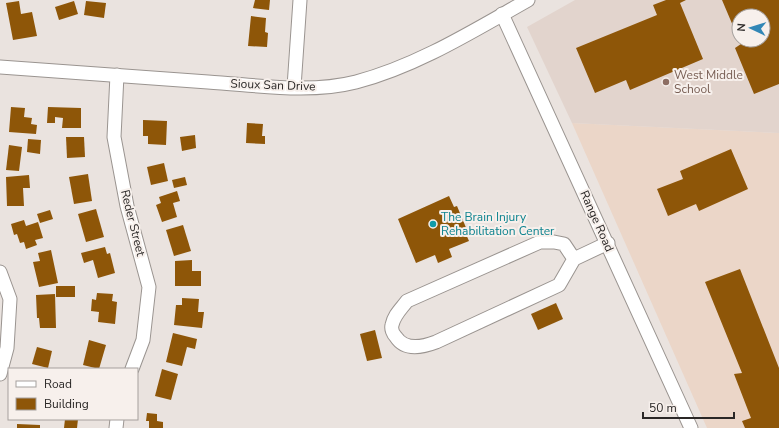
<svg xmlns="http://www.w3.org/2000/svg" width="779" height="428" font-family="'Nunito Sans',sans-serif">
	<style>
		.industrial { fill: #ebd6c8 }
		.built { fill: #e2d4cd; fill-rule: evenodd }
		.building { fill: #8e5608 }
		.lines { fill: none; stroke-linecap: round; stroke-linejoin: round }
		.minor-casing { stroke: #9a9490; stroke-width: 15 }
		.minor { stroke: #fff; stroke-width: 13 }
		.education-dot { fill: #8d6e63; stroke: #f7f0ec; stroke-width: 1.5 }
		.culture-dot { fill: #0f9aa8; stroke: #f7f0ec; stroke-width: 1.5 }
		.labels { text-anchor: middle; stroke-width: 4; stroke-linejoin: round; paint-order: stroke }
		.education-label { font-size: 12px; fill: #785e54; stroke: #f7f0ec; text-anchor: start }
		.street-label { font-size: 12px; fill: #2a2726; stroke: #f7f0ec }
		.culture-label { font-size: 12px; fill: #0d838f; stroke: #f7f0ec; text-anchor: start }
	</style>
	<rect width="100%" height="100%" fill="#eae3df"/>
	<path class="industrial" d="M572,123L779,133V428H707Z"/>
	<path class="built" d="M575,0H779V133L572,123L527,27ZM739,16H763V40H739Z"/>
	<g class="building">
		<path d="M255,0H270L269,10L253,8Z"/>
		<path d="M666,0H686L680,3L703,59L630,90L626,80L595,93L576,48L657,15L653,5Z"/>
		<path d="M722,0H779V84L754,94L735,48L741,44L739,40H763V16H739V40Z"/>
		<path d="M19,1L21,14L32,12L37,36L13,40L6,3Z"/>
		<path d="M74,1L78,14L59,20L55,7Z"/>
		<path d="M86,1L106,3L104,18L84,15Z"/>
		<path d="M251,16L266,18L265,32L268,33L267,47L248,46Z"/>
		<path d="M11,107L25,108L24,117L32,118L31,124L37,125L36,134L9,132Z"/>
		<path d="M48,107L81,108V128H62L63,118L55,117V123H47Z"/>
		<path d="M143,120L167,121L166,145L148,144V136H143Z"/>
		<path d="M247,123L263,124L262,136H265V144L246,143Z"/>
		<path d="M195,135L196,148L182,151L180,137Z"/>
		<path d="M66,137H84L85,157L67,158Z"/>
		<path d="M28,139L41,140L40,154L27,152Z"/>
		<path d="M9,145L22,147L19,171L6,170Z"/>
		<path d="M731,149L748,189L699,211L696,204L668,216L657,189L683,179L680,171Z"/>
		<path d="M164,163L168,181L151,185L147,167Z"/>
		<path d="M88,174L92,201L74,204L69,177Z"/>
		<path d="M29,175L30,188H23L24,206H7L6,177Z"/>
		<path d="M185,177L187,185L174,188L172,180Z"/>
		<path d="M177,191L180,201L173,203L177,217L162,222L156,205L161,203L159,197Z"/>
		<path d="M449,196L454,207L457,206L467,230L465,232L469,241L449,249L452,257L438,263L435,255L416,263L398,219Z"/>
		<path d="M96,209L104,237L86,242L78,214Z"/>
		<path d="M50,210L53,219L40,223L37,214Z"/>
		<path d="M24,220L26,226L38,222L43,238L35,240L37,245L26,249L24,242L20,243L17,234L14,235L11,224Z"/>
		<path d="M183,225L191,251L174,256L166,230Z"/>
		<path d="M105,247L107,254L110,253L115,273L98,278L93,260L84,263L81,253Z"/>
		<path d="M51,250L58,283L39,287L33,262L40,261L38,253Z"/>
		<path d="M192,260V271H201V286H175V261Z"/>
		<path d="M740,269L779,368V428H745L742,421L751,418L734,374L742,373L705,282Z"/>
		<rect x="56" y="286" width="19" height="11"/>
		<path d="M97,293L113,294L112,301L117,302L115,324L98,322L99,312L91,311L92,299L96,300Z"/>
		<path d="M55,294L56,328H40L39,318H37L36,295Z"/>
		<path d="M182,298L199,299L198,312H204L202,328L174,325L176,305H182Z"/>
		<path d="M556,303L563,319L538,330L531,314Z"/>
		<path d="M375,330L382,358L367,361L360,334Z"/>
		<path d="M173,333L197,339L195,349L187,347L182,366L166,362Z"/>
		<path d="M89,340L106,345L99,369L83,365Z"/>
		<path d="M37,347L52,351L48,368L32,364Z"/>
		<path d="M162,369L178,374L171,400L155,396Z"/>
		<path d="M147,413L157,414V421L163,422V428H149V421H146Z"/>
		<path d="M65,419H78L77,428H64Z"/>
		<path d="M17,424L40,425V428H17Z"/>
	</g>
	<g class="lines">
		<defs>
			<g id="minor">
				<path d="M502,14L691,428"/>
				<path d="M0,67C69,72 139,77 208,82C257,85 309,94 356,82C417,66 473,31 528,0"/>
				<path d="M117,75L114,137L127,206L149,287L143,340L132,369"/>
				<path d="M294,87L300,0"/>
				<path d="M574,259L564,244L554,242H540L407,301C401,309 394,315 392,325C391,329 393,334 396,337C405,351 423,347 436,342L559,285L574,259L608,243"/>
				<path d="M0,272L10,299L7,348L0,374"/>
				<path d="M116,428L117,419"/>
			</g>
		</defs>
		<use href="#minor" class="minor-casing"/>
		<use href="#minor" class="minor"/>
	</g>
	<circle class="education-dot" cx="666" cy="82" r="4"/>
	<circle class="culture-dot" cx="433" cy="224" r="4"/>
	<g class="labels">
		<g class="education-label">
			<text x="674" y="79">West Middle<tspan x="674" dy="14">School</tspan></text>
		</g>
		<g class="street-label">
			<text transform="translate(273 85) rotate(2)" y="4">Sioux San Drive</text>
			<text transform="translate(597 221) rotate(66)" y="4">Range Road</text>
			<text transform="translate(133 223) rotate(76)" y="4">Reder Street</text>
		</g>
		<g class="culture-label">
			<text x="441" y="221">The Brain Injury<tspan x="441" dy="14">Rehabilitation Center</tspan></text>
		</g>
	</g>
	<rect x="8" y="368" width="130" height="52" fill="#f7f0ec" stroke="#a5a09d"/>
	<rect x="16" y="381" width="20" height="6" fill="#ffffff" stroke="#a5a09d"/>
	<text x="44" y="388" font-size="12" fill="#2a2726">Road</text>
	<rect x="16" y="398" width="20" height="12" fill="#8e5608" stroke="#a5a09d"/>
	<text x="44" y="408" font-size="12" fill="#2a2726">Building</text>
	<g transform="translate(751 28) rotate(274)"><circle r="19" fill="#f7f0ec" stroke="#a5a09d"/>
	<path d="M0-3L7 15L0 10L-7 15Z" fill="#3287b6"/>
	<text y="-6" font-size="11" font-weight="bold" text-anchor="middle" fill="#2a2726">N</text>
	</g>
	<path d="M643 412v6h91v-6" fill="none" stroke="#2a2726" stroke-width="2"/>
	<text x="649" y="412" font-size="12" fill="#2a2726" stroke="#f7f0ec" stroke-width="3" paint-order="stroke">50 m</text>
</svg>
